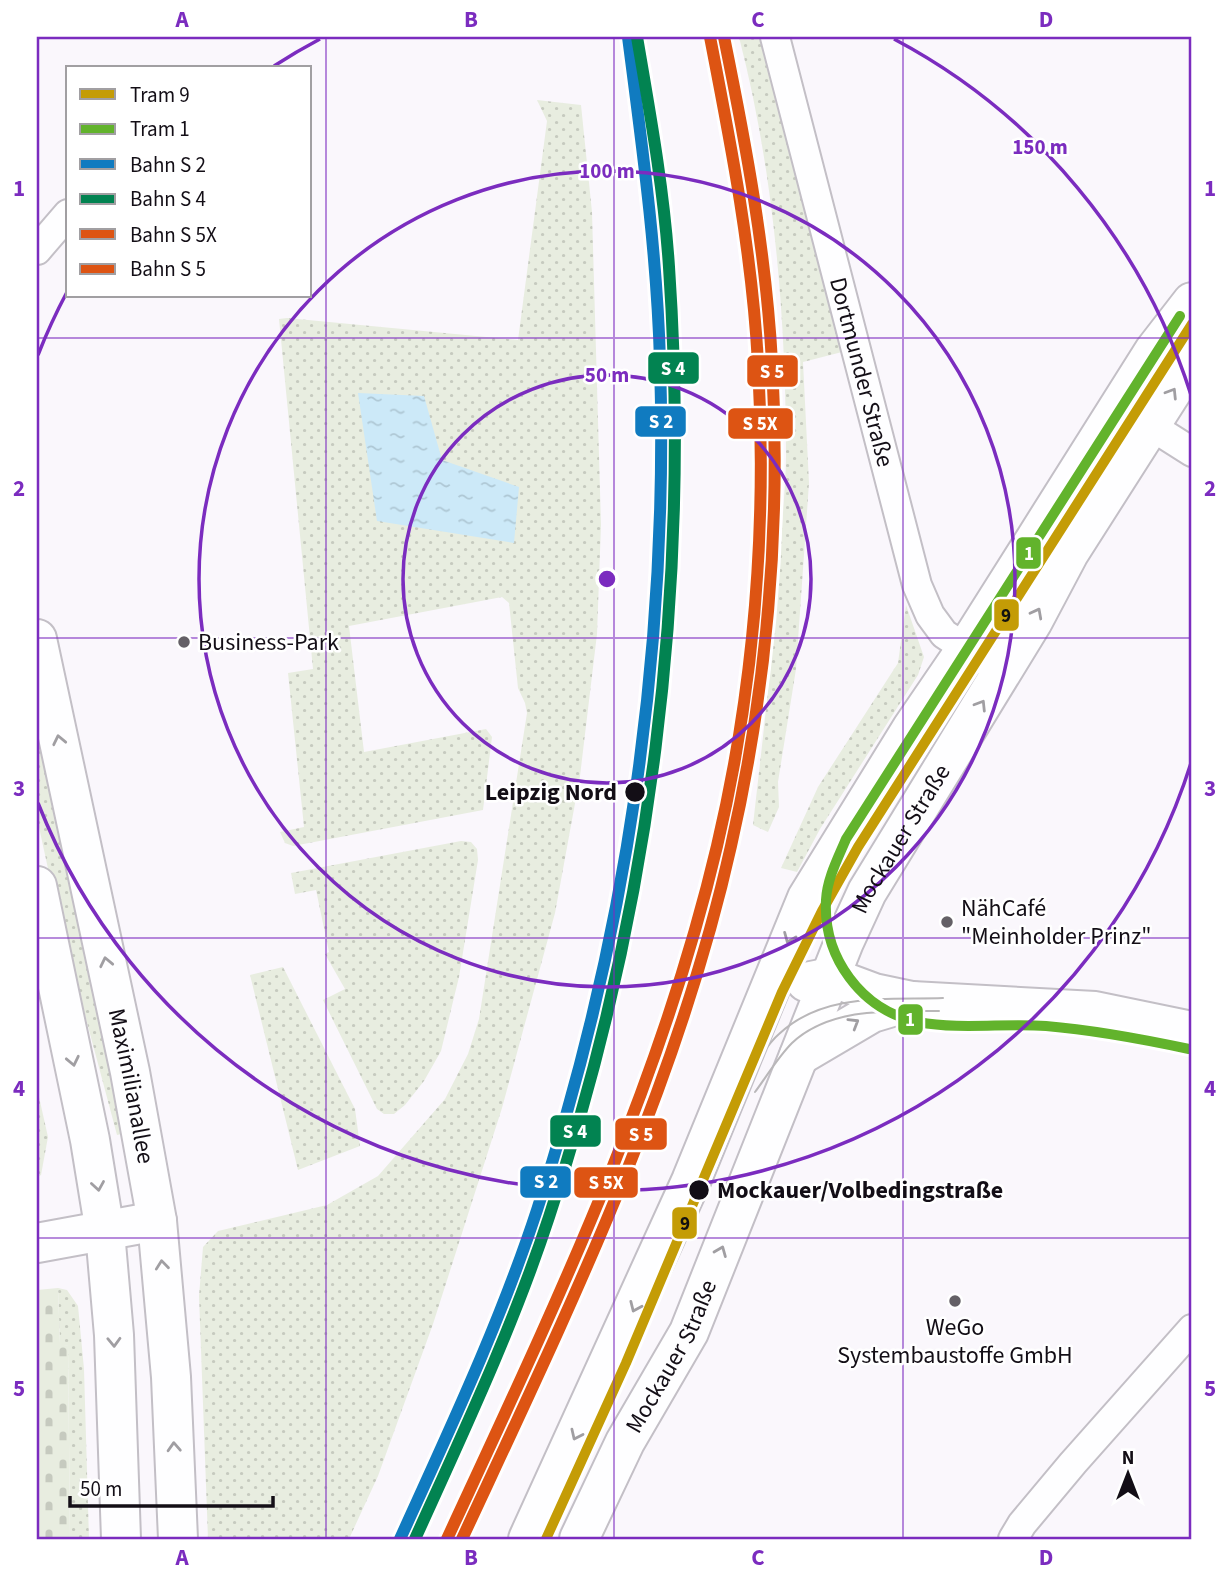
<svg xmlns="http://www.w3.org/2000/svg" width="1229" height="1576" font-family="'Source Sans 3',sans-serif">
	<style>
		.grass { fill: url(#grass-dots) }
		.cemetery { fill: url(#cemetery-stones) }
		.water { fill: url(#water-ripples) }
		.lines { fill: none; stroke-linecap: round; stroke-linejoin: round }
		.minor-casing { stroke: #c3bfc6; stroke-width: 32 }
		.secondary-casing { stroke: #c3bfc6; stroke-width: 42 }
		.primary-casing { stroke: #c3bfc6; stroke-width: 42 }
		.minor { stroke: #fefeff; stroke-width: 28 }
		.secondary { stroke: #fefeff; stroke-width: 38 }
		.primary { stroke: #fefeff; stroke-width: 38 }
		.tram { stroke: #b9b7b9; stroke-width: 2 }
		.rail-1-casing { stroke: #fff; stroke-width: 18 }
		.rail-2-casing { stroke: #fff; stroke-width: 18 }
		.rail-3-casing { stroke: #fff; stroke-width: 18 }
		.rail-4-casing { stroke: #fff; stroke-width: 18 }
		.rail-1 { stroke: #107bc0; stroke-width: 12 }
		.rail-2 { stroke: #028351; stroke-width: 12 }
		.rail-3 { stroke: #dd5413; stroke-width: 12 }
		.rail-4 { stroke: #dd5413; stroke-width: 12 }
		.tram-1-casing { stroke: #fff; stroke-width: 16 }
		.tram-2-casing { stroke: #fff; stroke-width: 16 }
		.tram-1 { stroke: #c49c06; stroke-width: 10 }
		.tram-2 { stroke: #62b32c; stroke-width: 10 }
		.oneway { stroke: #a09ea2 }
		.grid { fill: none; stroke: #7b2cbf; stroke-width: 2; stroke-opacity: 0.55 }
		.ring { fill: none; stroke: #7b2cbf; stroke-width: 3.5 }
		.poi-dot { fill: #646066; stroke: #fff; stroke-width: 2.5 }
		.stop-dot { fill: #130e16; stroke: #fff; stroke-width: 2.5 }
		.labels { text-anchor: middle; stroke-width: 5; stroke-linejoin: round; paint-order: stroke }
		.street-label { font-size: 24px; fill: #130e16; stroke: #fff }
		.poi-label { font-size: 24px; fill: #130e16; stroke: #fff; text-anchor: start }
		.stop-label { font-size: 24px; font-weight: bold; fill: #130e16; stroke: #fff; text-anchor: end }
		.centre { fill: #7b2cbf; stroke: #fff; stroke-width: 3.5 }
		.ring-label { font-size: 21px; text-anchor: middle; font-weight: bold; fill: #7b2cbf; stroke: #fff; stroke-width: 5; stroke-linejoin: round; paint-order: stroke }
		.line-badge { stroke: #fff; stroke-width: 2.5 }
		.badge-label { font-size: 19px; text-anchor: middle; font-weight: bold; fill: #fff }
		.pale-badge-label { font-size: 19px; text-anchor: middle; font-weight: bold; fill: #111 }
		.neatline { fill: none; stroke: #7b2cbf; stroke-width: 2.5 }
		.grid-label { font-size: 23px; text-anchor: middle; font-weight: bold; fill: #7b2cbf }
	</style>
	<defs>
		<pattern id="grass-dots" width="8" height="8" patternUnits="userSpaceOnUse" patternTransform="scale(1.75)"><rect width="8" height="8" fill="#e8ede0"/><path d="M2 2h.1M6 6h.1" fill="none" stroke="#c6cabf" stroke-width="1.8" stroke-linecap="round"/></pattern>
		<pattern id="cemetery-stones" width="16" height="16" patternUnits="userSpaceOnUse" patternTransform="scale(1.75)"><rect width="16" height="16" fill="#e8ede0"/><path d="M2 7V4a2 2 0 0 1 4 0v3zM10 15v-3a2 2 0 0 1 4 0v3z" fill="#c6cabf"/></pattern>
		<pattern id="water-ripples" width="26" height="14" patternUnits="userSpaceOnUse" patternTransform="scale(1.75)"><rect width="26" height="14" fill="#cce9f8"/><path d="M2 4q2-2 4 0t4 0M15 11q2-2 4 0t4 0" fill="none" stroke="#aec7d4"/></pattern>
	</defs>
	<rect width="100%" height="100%" fill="#faf7fc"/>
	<g class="grass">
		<path d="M739,37H761L842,352L803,362L809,483L796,669L778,782L779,807L768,832L753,825C764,727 776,629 782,530C783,506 786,481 786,456C786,317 774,172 739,37Z"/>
		<path d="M537,100L581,105L592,212L601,525L597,634L580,776L555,913L502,1108L433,1324L378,1476L349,1539H208L199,1296L203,1247L218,1231L327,1205L378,1176L445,1099L468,1054L479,1019L527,713L525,703L518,688L509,603L502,597L349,626L364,752L486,729L492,737L483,810L293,846L285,843L280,832L304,827L288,673L313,669L279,319L287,318L518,340L547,121Z"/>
		<path d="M906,605L924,657L918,675L820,829L797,872L781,868L818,787L898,663Z"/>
		<path d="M37,717L126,1133L117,1135L57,910L37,818Z"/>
		<path d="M461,841L471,842L477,849L478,860L459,977L441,1051L424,1081L405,1105L394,1114H384L377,1109L323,1000L345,989L325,954L329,952L316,890L295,894L291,873Z"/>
		<path d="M283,967L355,1109L360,1146L298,1170L250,975Z"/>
		<path d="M37,1088L48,1137L41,1175L37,1177Z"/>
		<path d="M58,1288L67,1290L78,1306L84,1369L89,1539H70L68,1346L60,1345Z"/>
	</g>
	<path class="cemetery" d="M58,1288L60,1344L68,1346L70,1539H37V1290Z"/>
	<path class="water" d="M358,393L424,396L442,460L519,487L514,543L377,521Z"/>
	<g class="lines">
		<defs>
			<g id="minor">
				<path id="s1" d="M775,37L917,585L930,615L944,634L1002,672"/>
				<path d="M37,250L68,214"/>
				<path d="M1151,426L1192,452"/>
				<path d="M1013,1539L1022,1524L1073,1463L1192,1329"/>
			</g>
			<g id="secondary">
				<path d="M806,982L831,977L874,993L912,1001L1095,1011L1192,1031"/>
				<path d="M799,1056L872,1013L912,1001"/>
				<path d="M37,1243L157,1221"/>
				<path d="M528,1539L691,1181L807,898L912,728L966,649L1154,351L1192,302"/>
				<path id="s2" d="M579,1539L625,1442L689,1332L844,942L867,892L1033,621L1069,553L1192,360"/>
			</g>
			<g id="primary">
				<path id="s3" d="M37,639L130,1072L157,1221L171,1377L178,1539"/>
				<path d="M37,886L90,1140L105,1232L114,1335L121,1539"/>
			</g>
		</defs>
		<use href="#minor" class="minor-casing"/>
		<use href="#secondary" class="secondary-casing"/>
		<use href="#primary" class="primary-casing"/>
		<use href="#minor" class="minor"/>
		<use href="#secondary" class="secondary"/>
		<use href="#primary" class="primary"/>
		<g class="tram">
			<path d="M747,1077C757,1063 766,1045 779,1034C824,992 887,1000 943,998"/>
			<path d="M755,1092C767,1076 778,1057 792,1043C830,1007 891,1011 939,1011"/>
		</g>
		<defs>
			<path id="rail-1" d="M400,1539C449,1431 500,1323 537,1210C627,936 669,649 660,361C657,253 642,145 628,37"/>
			<path id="rail-2" d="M415,1539C463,1433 513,1327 549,1217C651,911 691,589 669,267C664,190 650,113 637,37"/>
			<path id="rail-3" d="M447,1539C551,1314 660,1088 717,846C754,689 767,524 758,363C752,252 731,145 710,37"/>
			<path id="rail-4" d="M462,1539C566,1315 677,1088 731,846C767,688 781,524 772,362C766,252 746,145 724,37"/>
		</defs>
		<use href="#rail-1" class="rail-1-casing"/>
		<use href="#rail-2" class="rail-2-casing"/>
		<use href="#rail-3" class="rail-3-casing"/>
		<use href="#rail-4" class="rail-4-casing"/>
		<use href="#rail-1" class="rail-1"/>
		<use href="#rail-2" class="rail-2"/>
		<use href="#rail-3" class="rail-3"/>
		<use href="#rail-4" class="rail-4"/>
		<defs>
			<path id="tram-1" d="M546,1539L626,1363L782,992L822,911L858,847L1192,324"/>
			<path id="tram-2" d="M1180,316L846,839C838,858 827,879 826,900C823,957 861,1010 918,1022C961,1030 1003,1023 1046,1026C1094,1030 1142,1039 1189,1049"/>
		</defs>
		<use href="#tram-1" class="tram-1-casing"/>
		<use href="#tram-2" class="tram-2-casing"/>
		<use href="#tram-1" class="tram-1"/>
		<use href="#tram-2" class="tram-2"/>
	</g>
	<defs><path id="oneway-chevron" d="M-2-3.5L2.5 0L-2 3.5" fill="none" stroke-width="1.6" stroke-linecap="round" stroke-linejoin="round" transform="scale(1.75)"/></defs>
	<g class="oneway">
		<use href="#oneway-chevron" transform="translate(1172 393) rotate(-58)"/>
		<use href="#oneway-chevron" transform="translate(1037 613) rotate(-62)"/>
		<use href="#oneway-chevron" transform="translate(981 705) rotate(-58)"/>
		<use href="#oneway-chevron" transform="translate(59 740) rotate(-102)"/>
		<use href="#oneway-chevron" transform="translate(789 938) rotate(112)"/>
		<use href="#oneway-chevron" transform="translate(106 962) rotate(-102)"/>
		<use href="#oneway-chevron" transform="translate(854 1023) rotate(-31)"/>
		<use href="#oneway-chevron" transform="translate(73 1061) rotate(78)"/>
		<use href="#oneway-chevron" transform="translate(98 1186) rotate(81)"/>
		<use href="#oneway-chevron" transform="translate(721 1251) rotate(-68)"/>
		<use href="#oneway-chevron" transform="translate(162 1265) rotate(-96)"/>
		<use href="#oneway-chevron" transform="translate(635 1307) rotate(114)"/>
		<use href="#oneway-chevron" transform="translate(114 1342) rotate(88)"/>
		<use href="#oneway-chevron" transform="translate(576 1435) rotate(115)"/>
		<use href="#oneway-chevron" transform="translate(174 1447) rotate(-93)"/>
	</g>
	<path class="grid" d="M326,37V1539M614,37V1539M903,37V1539M37,338H1192M37,638H1192M37,938H1192M37,1238H1192"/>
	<g class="ring">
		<circle cx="607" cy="579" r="204"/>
		<circle cx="607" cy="579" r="408"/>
		<path d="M1191 763A612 612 0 0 1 38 803M38 355A612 612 0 0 1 67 292M274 66A612 612 0 0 1 320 39M894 39A612 612 0 0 1 1191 395"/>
	</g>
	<g class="poi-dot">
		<circle cx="184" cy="642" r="7"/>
		<circle cx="947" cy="922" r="7"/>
		<circle cx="955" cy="1301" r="7"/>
	</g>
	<g class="stop-dot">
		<circle cx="635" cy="792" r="11"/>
		<circle cx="699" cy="1190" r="11"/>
	</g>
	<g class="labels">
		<g class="street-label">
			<text dy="8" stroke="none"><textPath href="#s1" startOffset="346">Dortmunder Straße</textPath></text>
			<text dy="8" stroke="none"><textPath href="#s2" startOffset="772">Mockauer Straße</textPath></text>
			<text dy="8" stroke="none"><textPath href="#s3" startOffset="457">Maximilianallee</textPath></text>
			<text dy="8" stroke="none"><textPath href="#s2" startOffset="205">Mockauer Straße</textPath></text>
		</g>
		<g class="poi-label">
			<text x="198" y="650">Business-Park</text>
			<text x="961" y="916">NähCafé<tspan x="961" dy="28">"Meinholder Prinz"</tspan></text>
			<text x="955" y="1335" text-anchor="middle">WeGo<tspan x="955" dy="28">Systembaustoffe GmbH</tspan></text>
		</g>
		<g class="stop-label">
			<text x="617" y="800">Leipzig Nord</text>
			<text x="717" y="1198" text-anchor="start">Mockauer/Volbedingstraße</text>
		</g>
	</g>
	<circle cx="607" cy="579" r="10" class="centre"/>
	<g class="ring-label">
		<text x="1040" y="154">150 m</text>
		<text x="607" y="178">100 m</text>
		<text x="607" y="382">50 m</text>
	</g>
	<g class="line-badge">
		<rect x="647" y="351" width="53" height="34" rx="7" fill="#028351"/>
		<rect x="746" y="354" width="53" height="34" rx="7" fill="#dd5413"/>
		<rect x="634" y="405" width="53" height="33" rx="7" fill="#107bc0"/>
		<rect x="727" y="407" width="67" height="33" rx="7" fill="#dd5413"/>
		<rect x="1015" y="536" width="27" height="34" rx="7" fill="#62b32c"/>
		<rect x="993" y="598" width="27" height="34" rx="7" fill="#c49c06"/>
		<rect x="897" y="1003" width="27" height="33" rx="7" fill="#62b32c"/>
		<rect x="549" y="1114" width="53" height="34" rx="7" fill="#028351"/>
		<rect x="614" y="1117" width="54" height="34" rx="7" fill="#dd5413"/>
		<rect x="519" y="1165" width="53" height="34" rx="7" fill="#107bc0"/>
		<rect x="573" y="1166" width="66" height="33" rx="7" fill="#dd5413"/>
		<rect x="671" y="1206" width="27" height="34" rx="7" fill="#c49c06"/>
	</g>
	<g class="badge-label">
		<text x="673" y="375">S 4</text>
		<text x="772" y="378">S 5</text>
		<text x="661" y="428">S 2</text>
		<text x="760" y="430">S 5X</text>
		<text x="1029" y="560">1</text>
		<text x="910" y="1026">1</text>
		<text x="575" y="1138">S 4</text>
		<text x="641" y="1141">S 5</text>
		<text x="546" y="1188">S 2</text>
		<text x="606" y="1189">S 5X</text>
	</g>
	<g class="pale-badge-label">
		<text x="1006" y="622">9</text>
		<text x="685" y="1230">9</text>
	</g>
	<rect width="1229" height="1576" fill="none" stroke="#ffffff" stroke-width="77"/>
	<rect x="66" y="66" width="245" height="231" fill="#ffffff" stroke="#a19fa2" stroke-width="2"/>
	<rect x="80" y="89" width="35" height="10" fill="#c49c06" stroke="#a19fa2" stroke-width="2"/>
	<text x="130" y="102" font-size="21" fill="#130e16">Tram 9</text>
	<rect x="80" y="124" width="35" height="10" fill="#62b32c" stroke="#a19fa2" stroke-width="2"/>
	<text x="130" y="136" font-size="21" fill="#130e16">Tram 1</text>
	<rect x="80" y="159" width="35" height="10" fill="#107bc0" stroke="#a19fa2" stroke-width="2"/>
	<text x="130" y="172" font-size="21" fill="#130e16">Bahn S 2</text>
	<rect x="80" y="194" width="35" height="10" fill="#028351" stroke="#a19fa2" stroke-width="2"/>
	<text x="130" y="206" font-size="21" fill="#130e16">Bahn S 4</text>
	<rect x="80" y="229" width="35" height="10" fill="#dd5413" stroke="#a19fa2" stroke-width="2"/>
	<text x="130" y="242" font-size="21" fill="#130e16">Bahn S 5X</text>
	<rect x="80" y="264" width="35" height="10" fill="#dd5413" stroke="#a19fa2" stroke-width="2"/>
	<text x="130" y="276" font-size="21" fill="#130e16">Bahn S 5</text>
	<g transform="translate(1128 1474)" stroke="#ffffff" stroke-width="5" paint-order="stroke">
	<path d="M0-5L12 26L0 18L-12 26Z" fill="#130e16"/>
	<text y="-10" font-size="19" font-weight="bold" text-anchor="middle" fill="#130e16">N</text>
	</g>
	<path d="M70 1496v10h203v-10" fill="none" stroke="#130e16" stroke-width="3.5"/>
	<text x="80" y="1496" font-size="21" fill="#130e16" stroke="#ffffff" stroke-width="5" paint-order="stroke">50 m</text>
	<rect x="38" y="38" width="1152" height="1500" class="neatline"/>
	<g class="grid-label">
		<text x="182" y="27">A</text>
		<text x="471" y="27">B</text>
		<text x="758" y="27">C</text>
		<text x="1046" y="27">D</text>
		<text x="19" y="196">1</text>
		<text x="1210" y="196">1</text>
		<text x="19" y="496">2</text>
		<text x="1210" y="496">2</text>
		<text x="19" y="796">3</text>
		<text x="1210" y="796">3</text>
		<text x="19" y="1096">4</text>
		<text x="1210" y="1096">4</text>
		<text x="19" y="1396">5</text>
		<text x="1210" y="1396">5</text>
		<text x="182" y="1565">A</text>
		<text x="471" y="1565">B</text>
		<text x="758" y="1565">C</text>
		<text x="1046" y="1565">D</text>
	</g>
</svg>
